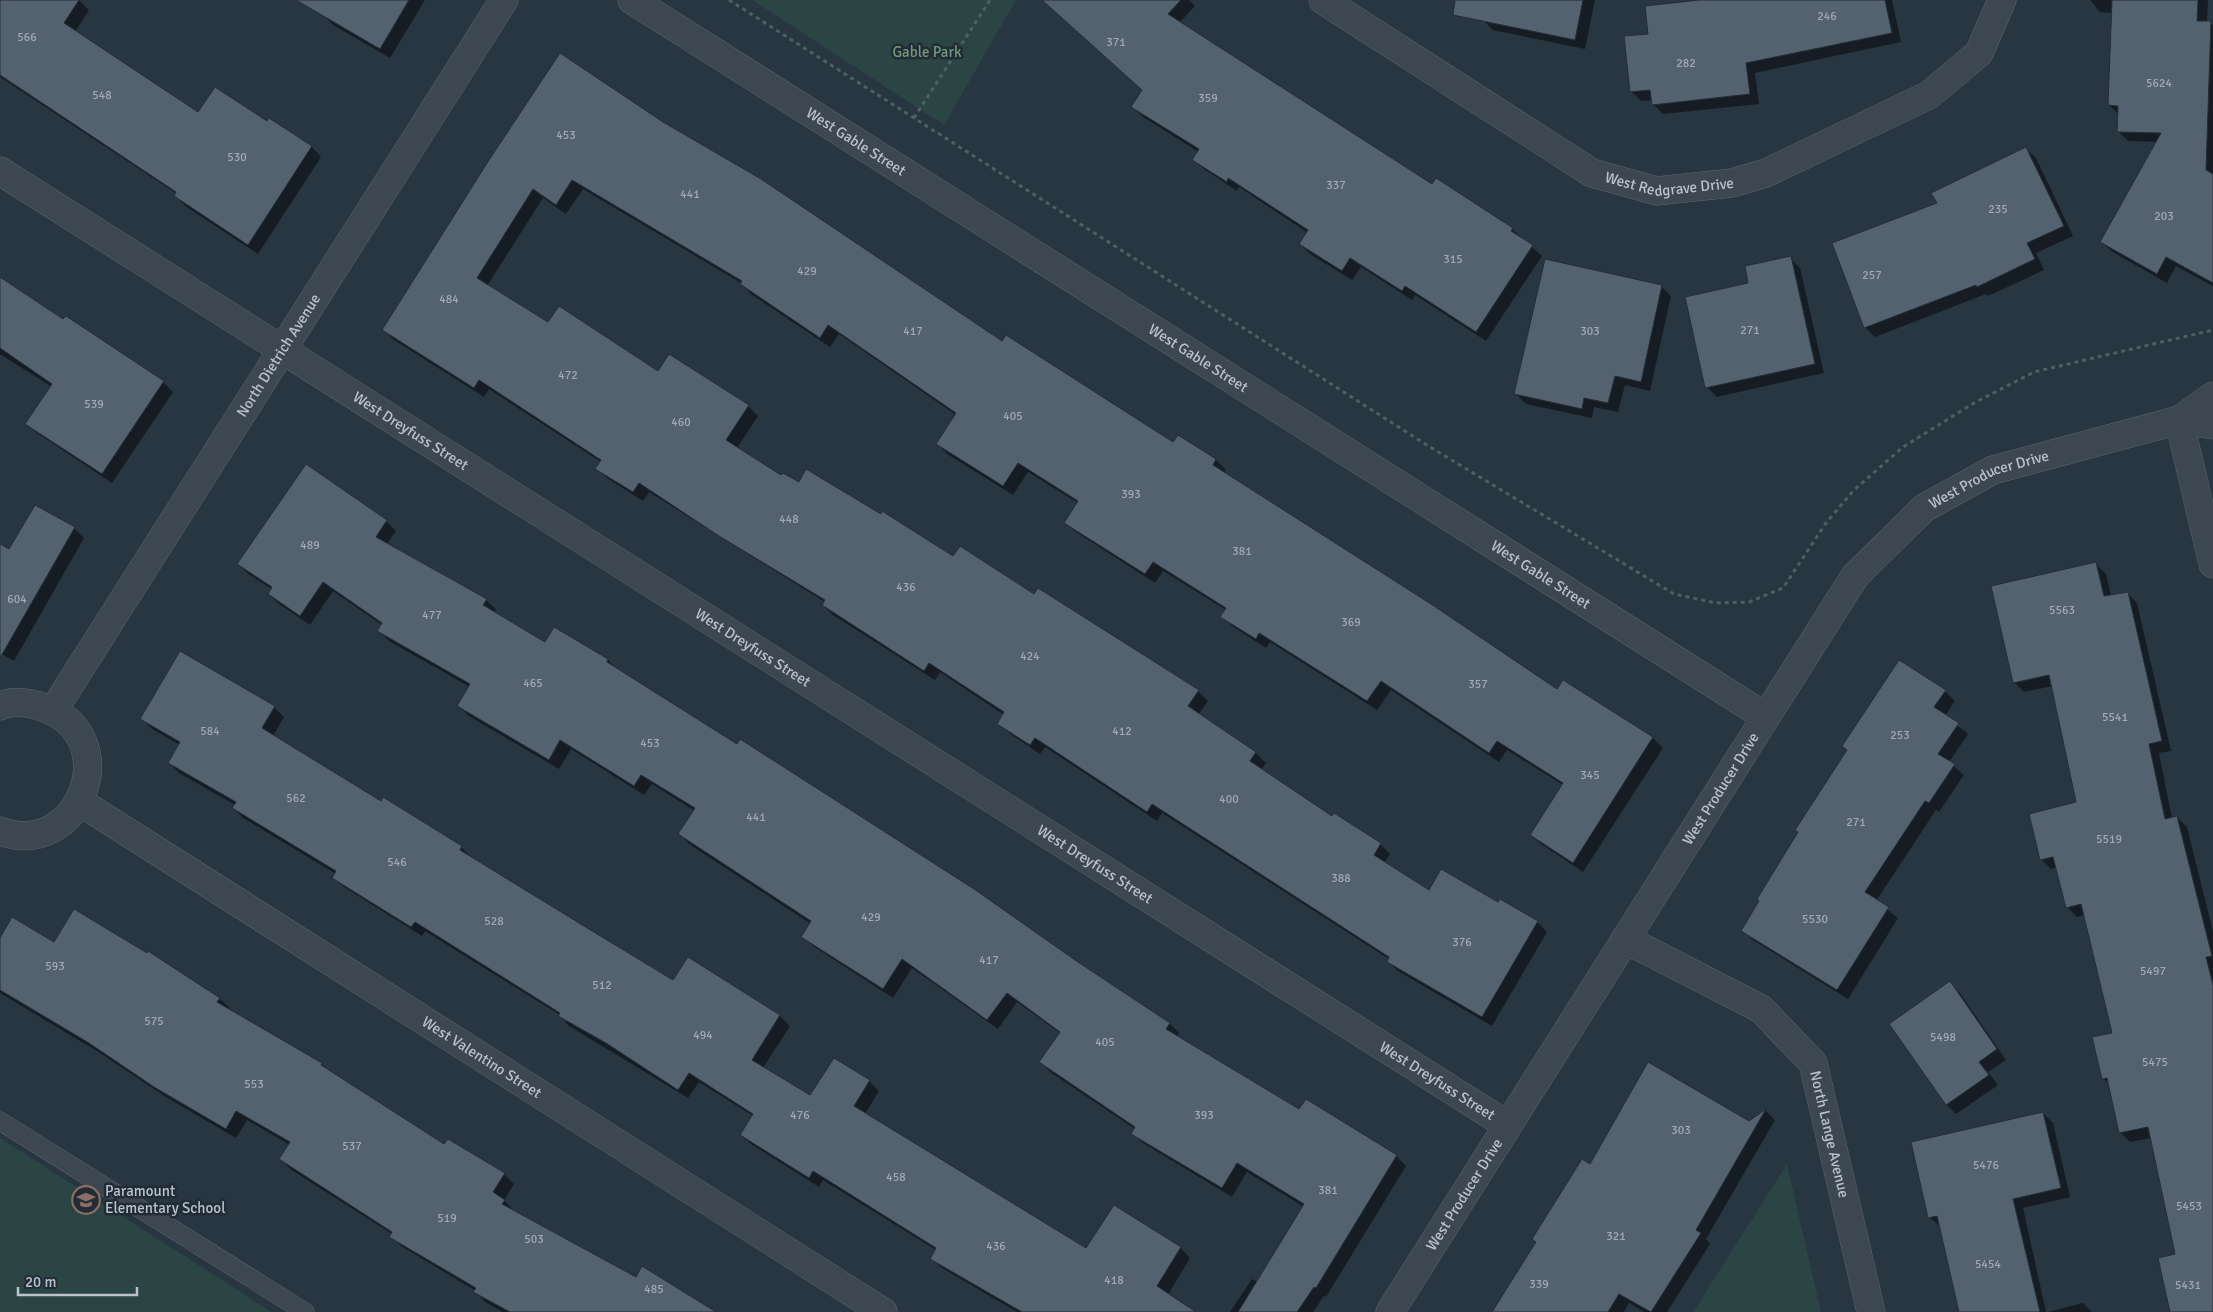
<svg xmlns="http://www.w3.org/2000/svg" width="2213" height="1312" font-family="Signika,sans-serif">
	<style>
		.green { fill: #2b4444 }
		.shadow { fill: #0007 }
		.building { fill: #54616f; stroke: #232e39 }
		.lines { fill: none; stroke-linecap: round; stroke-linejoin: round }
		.lane-casing { stroke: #5b656f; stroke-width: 19 }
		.street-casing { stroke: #5b656f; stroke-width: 29 }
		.path { stroke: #4b6162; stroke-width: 3; stroke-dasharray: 4 4; stroke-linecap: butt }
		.lane { stroke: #3c4752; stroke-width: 18 }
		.street { stroke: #3c4752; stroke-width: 28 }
		.labels { text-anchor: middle; stroke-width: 5; stroke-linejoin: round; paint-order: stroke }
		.number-label { font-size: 12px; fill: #a0aab5 }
		.park-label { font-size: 15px; fill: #729c78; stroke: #212c37 }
		.street-label { font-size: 15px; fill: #bac2cc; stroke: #212c37 }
		.poi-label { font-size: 15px; fill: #bac2cc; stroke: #212c37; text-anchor: start }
	</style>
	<rect width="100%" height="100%" fill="#283642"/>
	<g class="green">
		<path d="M752,0H1016L944,125Z"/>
		<path d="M0,1138L272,1312H0Z"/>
		<path d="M1787,1164L1821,1312H1693Z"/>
	</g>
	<g class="shadow">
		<path d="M0,0H79L89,10L75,32L198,114L267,123L269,120L312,147L321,157L258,254L185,206L176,196L177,194L0,77Z"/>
		<path d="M332,0H425L390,58L333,25L323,15Z"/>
		<path d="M1057,0H1189L1195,6L1179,23L1433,186L1436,180L1512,229L1542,256L1486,341L1415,295L1412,300L1361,267L1352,280L1310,254L1300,244L1308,233L1239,187L1237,191L1204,169L1194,160L1199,152L1143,117L1133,107L1144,90Z"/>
		<path d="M1487,0H1595L1585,49L1493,30L1483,20Z"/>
		<path d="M1710,0H1892L1901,42L1755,73L1759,104L1663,114L1653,104V100L1641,101L1631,91L1649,35Z"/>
		<path d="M2090,0H2208L2207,22L2213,25V286L2176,266L2167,283L2111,251L2101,241L2158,142L2128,141L2118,131L2119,115L2109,105L2112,13L2100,12Z"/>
		<path d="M662,123L1002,343L1174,444L1178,437L1216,460L1226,470L1223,474L1557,690L1563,681L1653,738L1663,748L1583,872L1541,844L1531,835L1563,785L1507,750L1499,762L1391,690L1377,710L1270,642L1266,648L1232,626L1222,616L1226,610L1163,571L1155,583L1076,532L1066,523L1078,503L1028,472L1013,495L947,454L938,444L956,415L839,334L830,347L751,294L741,283L583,189L566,214L543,198L487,286L548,324L659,373L748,406L758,416L737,448L782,477L1034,596L1198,691L1208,701L1199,714L1256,753L1266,763L1261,770L1332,817L1380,844L1390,854L1384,863L1429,891L1499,904L1537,922L1547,932L1492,1026L1398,971L1388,962L1389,959L1162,813L1157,821L1045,747L1040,754L1009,733L999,723L1004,715L940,672L935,680L833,615L823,605L825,602L649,492L643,501L607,478L597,468L601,462L489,389L484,397L394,340L384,330L490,161Z"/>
		<path d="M2026,149L2036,158L2073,236L2036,253L2044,270L1988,296L1986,294L1875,337L1865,327L1938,204Z"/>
		<path d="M1790,258L1800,268L1824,373L1717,397L1707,387L1750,284Z"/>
		<path d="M0,279L64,321L163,382L173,392L112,483L37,433L27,424L52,387L0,354Z"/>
		<path d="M1661,286L1671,296L1650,391L1625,385L1618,412L1594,407L1592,418L1526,404L1516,394Z"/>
		<path d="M306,466L386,521L396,531L387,544L486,600L496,609L494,613L545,644L554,629L608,660L617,670L1169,1023L1179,1033L1177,1037L1300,1111L1396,1156L1406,1166L1326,1297L1324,1296L1313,1312H1230L1252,1279L1258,1282L1304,1207L1247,1172L1232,1197L1143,1143L1133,1134L1135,1129L1050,1072L1041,1062L1060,1033L1017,1002L998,1029L912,968L893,998L813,946L803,936L811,924L689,844L680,834L695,811L652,784L644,795L571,749L559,769L469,716L459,706L470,687L389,641L379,631L382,625L333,591L310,625L279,604L269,594L272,589L248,574L239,564Z"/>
		<path d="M74,528L84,538L14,661L0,653V545L10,551Z"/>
		<path d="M2096,564L2106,574L2111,596L2127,593L2137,603L2171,751L2159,753L2172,818L2177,817L2187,827L2213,932V1312H2171L2177,1255L2152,1138L2130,1142L2120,1132L2110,1085L2103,1078L2114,1034L2085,915L2077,917L2067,907L2057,867L2051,869L2041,859L2078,803L2053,686L2024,692L2014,682Z"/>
		<path d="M181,653L274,707L284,717L273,736L381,802L383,799L461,847L471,857L674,982L689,958L780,1016L790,1026L763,1068L810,1097L869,1081L879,1091L865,1114L1087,1249L1114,1206L1181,1248L1190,1258L1168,1295L1193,1312H1017L942,1268L932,1258L936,1250L823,1180L819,1187L751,1144L741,1135L753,1116L699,1082L688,1098L569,1026L560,1015L425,931L422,936L344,887L334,878L336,874L243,818L233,808L235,805L179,773L169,763L180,745L152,729L142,719Z"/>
		<path d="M1945,691L1955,701L1945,716L1968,734L1949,762L1964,775L1939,812L1936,810L1876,901L1898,918L1848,999L1753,940L1743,930Z"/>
		<path d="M0,940L147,955L149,952L220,999L230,1008L228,1010L321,1064L328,1071L445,1146L504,1174L514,1184L504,1200L514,1211L636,1279L714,1312H503L485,1302L476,1291L401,1246L391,1236L392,1234L290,1169L281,1159L290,1145L247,1120L236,1138L166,1097L100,1053L0,993Z"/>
		<path d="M1950,983L1960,993L2006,1060L1988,1072L1998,1085L1956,1114L1946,1104Z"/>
		<path d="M1766,1111L1775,1120L1706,1239L1710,1244L1667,1312H1644L1629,1303L1624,1312H1493L1590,1165L1749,1122Z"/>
		<path d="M2043,1113L2053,1123L2070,1197L2023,1208L2046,1312H1960L1941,1227L1930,1218Z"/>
		<path d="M2083,1303L2092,1312H2048Z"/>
	</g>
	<g class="building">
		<path d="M0,0H79L64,23L198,112L215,87L267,121L269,118L312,146L248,245L174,196L176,192L0,75Z"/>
		<path d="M296,0H409L380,49Z"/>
		<path d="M1042,0H1181L1168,14L1432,184L1436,178L1513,228L1511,231L1533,245L1476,332L1405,286L1402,291L1350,258L1342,271L1299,244L1308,230L1228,178L1227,182L1192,160L1199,149L1131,107L1142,90Z"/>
		<path d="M1455,0H1583L1575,40L1453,15Z"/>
		<path d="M1699,0H1885L1892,33L1746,63L1750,94L1652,105L1650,90L1630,92L1624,36L1648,34L1645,6Z"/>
		<path d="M2112,0H2198L2197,21H2211L2206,170L2213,174V283L2166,257L2157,274L2100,242L2161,133L2117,132L2118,106L2108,105Z"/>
		<path d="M560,53L663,122L761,179L1002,341L1006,335L1173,442L1178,435L1216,459L1213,465L1431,604L1557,689L1563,680L1653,737L1573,863L1530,835L1563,783L1497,741L1489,753L1381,681L1367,701L1259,633L1256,639L1220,617L1226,608L1153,562L1145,574L1064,523L1078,501L1018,463L1003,486L936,444L956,413L828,325L820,338L740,284L742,281L572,180L556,205L533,189L477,278L548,322L559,306L658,371L669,354L749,405L726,440L781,475L783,473L799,482L806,469L881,514L882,511L953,556L960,546L1034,594L1038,588L1199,690L1188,706L1256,752L1250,761L1332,816L1334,813L1381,843L1374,855L1429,890L1441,869L1498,902L1500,899L1538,921L1482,1017L1387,962L1389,957L1152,804L1147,812L1035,738L1030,745L997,724L1004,712L929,663L924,671L822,605L825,600L719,536L639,483L633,492L595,469L601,460L479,380L474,388L382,330L489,160Z"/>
		<path d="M2026,147L2064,226L2027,243L2035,259L1977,287L1976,285L1864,328L1832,243L1937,203L1931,193Z"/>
		<path d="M1791,256L1815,364L1705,388L1685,297L1748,283L1745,266Z"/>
		<path d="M1545,259L1662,285L1641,382L1615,376L1608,403L1584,398L1582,409L1514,394Z"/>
		<path d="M0,277L63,319L66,316L164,381L102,474L25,424L52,384L0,348Z"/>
		<path d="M306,464L387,520L376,537L487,599L483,605L545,642L554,627L608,659L607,662L737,744L740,739L974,889L1075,960L1170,1023L1166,1029L1299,1109L1306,1099L1397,1155L1316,1288L1314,1287L1297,1312H1238L1304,1204L1237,1163L1222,1188L1131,1134L1135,1127L1039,1062L1060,1032L1007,993L987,1020L902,959L883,989L801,937L811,921L678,834L695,808L641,775L634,786L560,740L549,760L457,706L470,684L377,631L382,623L323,582L300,616L268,594L272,587L237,564Z"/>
		<path d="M35,505L75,527L0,658V544L9,549Z"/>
		<path d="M2096,562L2104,596L2128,592L2162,741L2149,744L2165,819L2177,816L2212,956L2206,957L2213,985V1312H2170L2158,1258L2175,1254L2148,1127L2119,1133L2107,1078L2102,1079L2092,1037L2112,1033L2081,904L2066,908L2053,857L2040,860L2029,814L2076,802L2049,675L2013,683L1991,586Z"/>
		<path d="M180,651L275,706L262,728L381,801L383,797L462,846L460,850L584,926L673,980L688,957L780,1015L752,1060L810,1095L834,1058L870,1080L854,1106L1086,1248L1114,1205L1181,1247L1157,1286L1196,1312H1022L930,1259L936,1248L813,1171L809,1178L740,1135L753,1114L689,1073L678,1090L606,1043L558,1016L560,1013L415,922L411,927L332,878L336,871L232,808L236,802L168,763L180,742L140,719Z"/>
		<path d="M1899,660L1946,690L1934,707L1959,723L1938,754L1955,764L1929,803L1925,801L1865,892L1889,907L1837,990L1741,931L1759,901L1757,899L1798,832L1795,830L1847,750L1842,746Z"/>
		<path d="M74,909L147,953L148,951L220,998L217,1002L322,1063L321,1065L444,1144L448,1139L505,1173L493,1192L505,1200L502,1204L636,1277L642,1266L716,1312H510L473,1292L476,1288L389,1237L392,1232L279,1159L290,1142L236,1111L226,1129L154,1087L89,1043L0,990V938L12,917L54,942Z"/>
		<path d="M1950,981L1997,1049L1979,1062L1989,1075L1946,1105L1889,1024Z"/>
		<path d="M1648,1062L1749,1121L1766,1109L1696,1230L1701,1233L1651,1312L1619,1294L1608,1312H1492L1536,1242L1532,1239L1582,1159L1590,1164Z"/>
		<path d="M2043,1112L2061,1188L2013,1199L2040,1312H1959L1937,1216L1928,1218L1911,1142Z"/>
	</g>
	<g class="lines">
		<defs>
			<path id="lane" d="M0,1121L305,1312"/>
			<g id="street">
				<path id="s1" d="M632,0L1766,717"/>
				<path id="s2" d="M1323,0L1592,173L1657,191L1732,183L1766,173L1929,95L1979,53L2002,0"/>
				<path id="s3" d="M0,171L1507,1125"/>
				<path d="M2179,420L2213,564"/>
				<path d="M2179,420L2213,425"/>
				<path d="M0,706C14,700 31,703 45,708C126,737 80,861 0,831"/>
				<path id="s4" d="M53,711L504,0"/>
				<path id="s5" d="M80,802L883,1312"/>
				<path id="s6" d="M1625,939L1761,1009L1813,1063L1871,1312"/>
				<path id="s7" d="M1390,1312L1855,576L1924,508L1993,470L2179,420L2213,396"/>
			</g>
		</defs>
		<use href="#lane" class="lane-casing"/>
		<use href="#street" class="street-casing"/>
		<g class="path">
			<path d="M729,0L1430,447L1674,594L1716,603L1749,602L1783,588L1826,523L1853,491L1903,447L1974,403L2034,372L2213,330"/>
			<path d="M914,118L990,0"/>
		</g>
		<use href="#lane" class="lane"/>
		<use href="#street" class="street"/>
	</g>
	<defs>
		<symbol id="school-ring" viewBox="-11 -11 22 22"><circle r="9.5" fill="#212c37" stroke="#8d6e63" stroke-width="1.5"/><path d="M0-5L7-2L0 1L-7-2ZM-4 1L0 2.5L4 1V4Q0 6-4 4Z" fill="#8d6e63"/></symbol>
	</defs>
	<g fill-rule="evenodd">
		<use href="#school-ring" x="70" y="1184" width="32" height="32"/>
	</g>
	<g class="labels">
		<g class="number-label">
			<text x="1827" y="20">246</text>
			<text x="27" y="41">566</text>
			<text x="1116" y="46">371</text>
			<text x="1686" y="67">282</text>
			<text x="2159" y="87">5624</text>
			<text x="102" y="99">548</text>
			<text x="1208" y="102">359</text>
			<text x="566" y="139">453</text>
			<text x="237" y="161">530</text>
			<text x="1336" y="189">337</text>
			<text x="690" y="198">441</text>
			<text x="1998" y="213">235</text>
			<text x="2164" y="220">203</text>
			<text x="1453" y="263">315</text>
			<text x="807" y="275">429</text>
			<text x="1872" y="279">257</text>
			<text x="449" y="303">484</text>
			<text x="1750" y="334">271</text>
			<text x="913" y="335">417</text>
			<text x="1590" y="335">303</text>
			<text x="568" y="379">472</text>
			<text x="94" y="408">539</text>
			<text x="1013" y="420">405</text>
			<text x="681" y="426">460</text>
			<text x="1131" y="498">393</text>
			<text x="789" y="523">448</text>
			<text x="310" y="549">489</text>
			<text x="1242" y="555">381</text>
			<text x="906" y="591">436</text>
			<text x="17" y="603">604</text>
			<text x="2062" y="614">5563</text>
			<text x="432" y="619">477</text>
			<text x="1351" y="626">369</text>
			<text x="1030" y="660">424</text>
			<text x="533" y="687">465</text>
			<text x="1478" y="688">357</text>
			<text x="2115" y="721">5541</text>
			<text x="210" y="735">584</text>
			<text x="1122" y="735">412</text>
			<text x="1900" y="739">253</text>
			<text x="650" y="747">453</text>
			<text x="1590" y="779">345</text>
			<text x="296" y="802">562</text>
			<text x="1229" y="803">400</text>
			<text x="756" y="821">441</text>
			<text x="1856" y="826">271</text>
			<text x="2109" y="843">5519</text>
			<text x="397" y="866">546</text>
			<text x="1341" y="882">388</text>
			<text x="871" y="921">429</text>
			<text x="1815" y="923">5530</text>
			<text x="494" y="925">528</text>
			<text x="1462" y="946">376</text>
			<text x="989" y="964">417</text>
			<text x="55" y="970">593</text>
			<text x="2153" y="975">5497</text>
			<text x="602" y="989">512</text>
			<text x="154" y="1025">575</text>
			<text x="703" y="1039">494</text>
			<text x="1943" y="1041">5498</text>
			<text x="1105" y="1046">405</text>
			<text x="2155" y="1066">5475</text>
			<text x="254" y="1088">553</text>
			<text x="800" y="1119">476</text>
			<text x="1204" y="1119">393</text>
			<text x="1681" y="1134">303</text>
			<text x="352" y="1150">537</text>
			<text x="1986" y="1169">5476</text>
			<text x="896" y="1181">458</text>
			<text x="1328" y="1194">381</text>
			<text x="2189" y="1210">5453</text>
			<text x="447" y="1222">519</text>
			<text x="1616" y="1240">321</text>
			<text x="534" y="1243">503</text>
			<text x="996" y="1250">436</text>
			<text x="1988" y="1268">5454</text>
			<text x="1114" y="1284">418</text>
			<text x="1539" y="1288">339</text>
			<text x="2188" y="1289">5431</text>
			<text x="654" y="1293">485</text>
		</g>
		<g class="park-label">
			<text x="927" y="57">Gable Park</text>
		</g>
		<g class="street-label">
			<text dy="5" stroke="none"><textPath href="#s1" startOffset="265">West Gable Street</textPath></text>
			<text dy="5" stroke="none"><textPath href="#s2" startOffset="399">West Redgrave Drive</textPath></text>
			<text dy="5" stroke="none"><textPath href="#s4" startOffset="421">North Dietrich Avenue</textPath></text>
			<text dy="5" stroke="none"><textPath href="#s1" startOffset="670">West Gable Street</textPath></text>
			<text dy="5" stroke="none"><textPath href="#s3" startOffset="486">West Dreyfuss Street</textPath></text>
			<text dy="5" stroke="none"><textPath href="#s7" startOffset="1039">West Producer Drive</textPath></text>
			<text dy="5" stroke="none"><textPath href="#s1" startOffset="1075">West Gable Street</textPath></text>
			<text dy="5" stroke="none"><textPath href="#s3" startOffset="891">West Dreyfuss Street</textPath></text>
			<text dy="5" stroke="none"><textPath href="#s7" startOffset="619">West Producer Drive</textPath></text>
			<text dy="5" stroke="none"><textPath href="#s3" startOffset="1296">West Dreyfuss Street</textPath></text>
			<text dy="5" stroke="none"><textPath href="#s5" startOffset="476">West Valentino Street</textPath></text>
			<text dy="5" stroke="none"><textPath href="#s3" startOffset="1701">West Dreyfuss Street</textPath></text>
			<text dy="5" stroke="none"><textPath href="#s6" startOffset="301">North Lange Avenue</textPath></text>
			<text dy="5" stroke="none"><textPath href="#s7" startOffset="139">West Producer Drive</textPath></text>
		</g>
		<g class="poi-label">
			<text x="105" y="1196">Paramount<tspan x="105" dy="17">Elementary School</tspan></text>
		</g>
	</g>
	<path d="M18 1287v8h119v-8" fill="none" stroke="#bac2cc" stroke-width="2.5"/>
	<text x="25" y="1287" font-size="15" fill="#bac2cc" stroke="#212c37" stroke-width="4" paint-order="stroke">20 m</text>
</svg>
